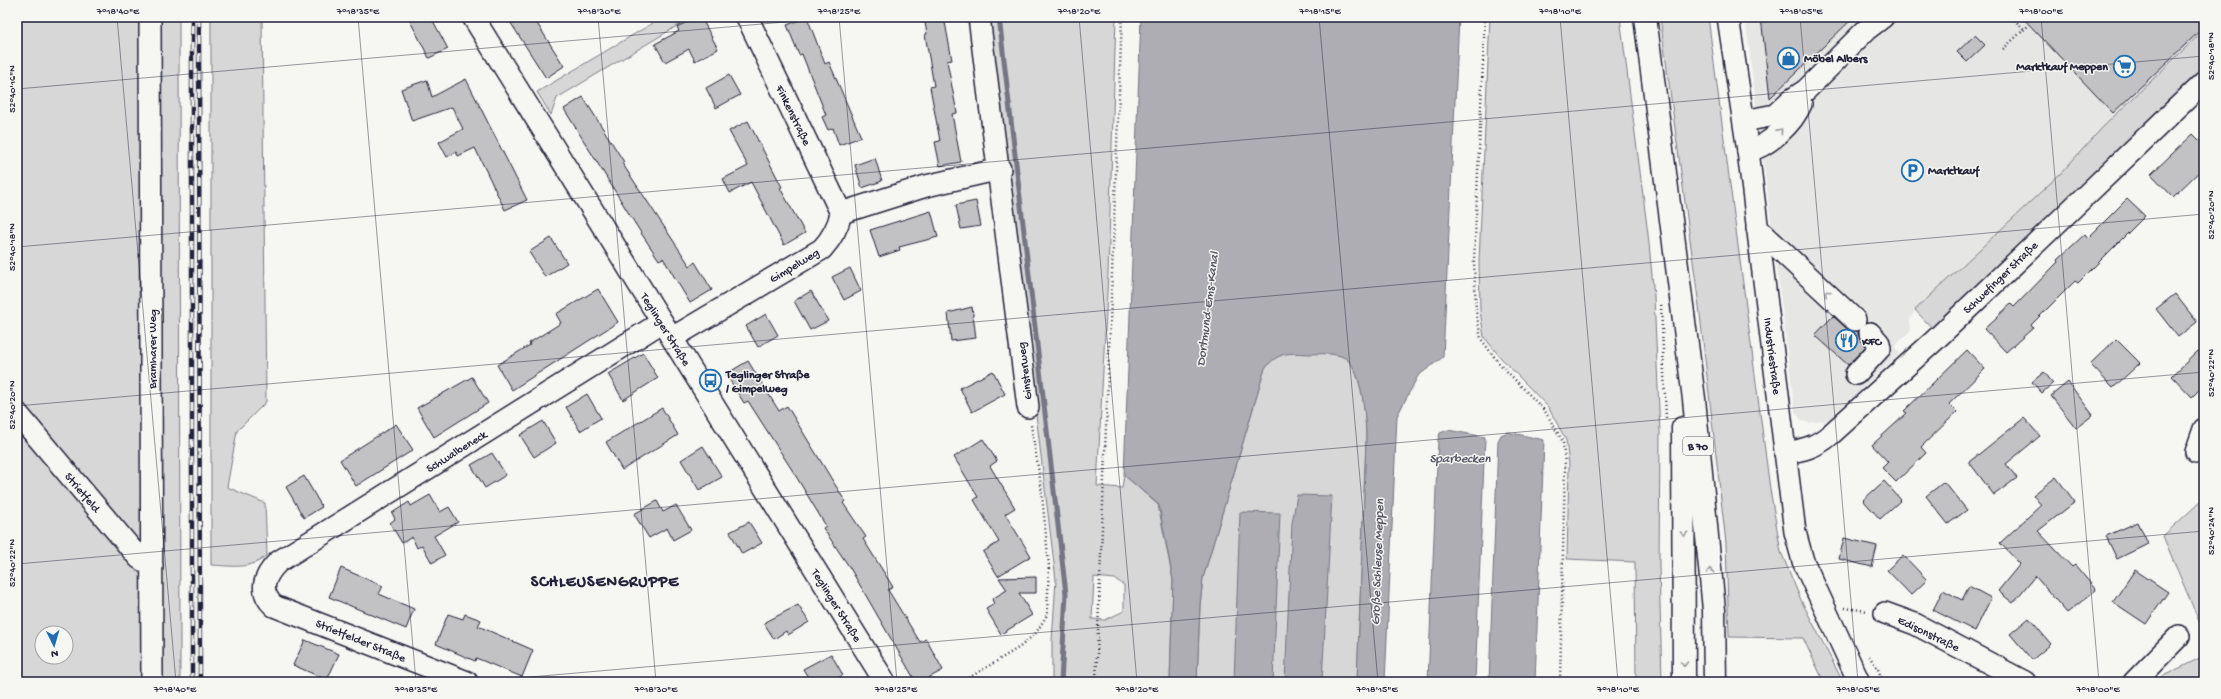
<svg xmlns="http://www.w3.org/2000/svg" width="2221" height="699" font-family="'Gochi Hand',sans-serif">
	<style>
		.built { fill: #e6e6e4 }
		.green { fill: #d7d7d7; stroke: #7c7c89; fill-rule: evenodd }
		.water { fill: #adadb3; stroke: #757583 }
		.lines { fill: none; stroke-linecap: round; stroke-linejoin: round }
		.stream { stroke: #757583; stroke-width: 5 }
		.building { fill: #c2c2c4; stroke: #22223b }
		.minor-casing { stroke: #22223b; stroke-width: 24 }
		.major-casing { stroke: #22223b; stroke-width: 25 }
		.path { stroke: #22223b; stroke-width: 2.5; stroke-dasharray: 1 3; stroke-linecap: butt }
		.minor { stroke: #f6f6f2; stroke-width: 21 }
		.major { stroke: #f6f6f2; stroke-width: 22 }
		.rail-casing { stroke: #22223b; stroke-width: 4.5 }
		.rail { stroke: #f6f6f2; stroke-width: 3; stroke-dasharray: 9; stroke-linecap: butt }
		.oneway { stroke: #9797a0 }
		.ticks { fill: none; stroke: #22223b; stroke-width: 1; stroke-opacity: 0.45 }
		.labels { text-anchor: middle; stroke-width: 3; stroke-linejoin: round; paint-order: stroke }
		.shield { fill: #f6f6f2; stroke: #626272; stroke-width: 1 }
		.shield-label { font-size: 11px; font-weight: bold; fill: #22223b }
		.poi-label { font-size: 12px; font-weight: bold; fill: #22223b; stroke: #f6f6f2; text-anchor: start }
		.street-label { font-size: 12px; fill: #22223b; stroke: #f6f6f2 }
		.water-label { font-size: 13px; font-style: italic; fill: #535365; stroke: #f6f6f2 }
		.district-label { font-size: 16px; font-weight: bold; letter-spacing: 1px; fill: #22223b; stroke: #f6f6f2 }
		.neatline { fill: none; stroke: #22223b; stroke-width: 1.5 }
		.ticks-label { font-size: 10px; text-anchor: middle; fill: #22223b }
	</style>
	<rect width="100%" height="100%" fill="#f6f6f2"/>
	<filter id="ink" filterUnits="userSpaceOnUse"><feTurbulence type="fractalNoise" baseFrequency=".025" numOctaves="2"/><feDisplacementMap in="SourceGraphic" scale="8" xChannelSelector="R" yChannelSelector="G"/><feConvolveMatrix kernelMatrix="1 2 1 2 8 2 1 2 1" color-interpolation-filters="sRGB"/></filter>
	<g filter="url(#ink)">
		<path class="built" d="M1745,17H2204V30L2103,127L2061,173L1915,310L1910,319L1911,330L1894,347L1900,353L1828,420L1809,423L1801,420L1795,411Z"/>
		<g class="green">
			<path d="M17,17H142L145,682H17ZM42,633H66V657H42Z"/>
			<path d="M158,17H179L180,682H161Z"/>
			<path d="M211,17H262L266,402L237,431L227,487L265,503L267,555C252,570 231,566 211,565Z"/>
			<path d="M663,17H692L557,98L551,115L537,92Z"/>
			<path d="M988,17H1116L1108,274L1097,486L1122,488L1124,475L1158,505L1173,580L1170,682H1052V641L1056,580ZM1094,577L1115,579L1124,585V611L1105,620L1092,619Z"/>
			<path d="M1490,17H1620L1648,234L1654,296L1660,433L1659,565L1662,682H1636L1635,562L1567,559L1569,465L1566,440L1548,407L1501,358L1484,337L1480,311L1479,261Z"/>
			<path d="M1660,17H1708L1770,489L1781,552L1801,600L1843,682H1824L1803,638L1729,637L1726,543L1699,306Z"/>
			<path d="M2204,30V71L1932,328L1915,310L2061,173L2103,127Z"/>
			<path d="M1286,353C1300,354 1333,351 1344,357C1363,368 1366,421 1366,441L1357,682H1197L1200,605L1203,578L1265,368L1274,358Z"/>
			<path d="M2201,501L2204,510V633L2163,536Z"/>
			<path d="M2204,656V682H2151Z"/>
		</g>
		<g class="water">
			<path d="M1141,17H1459L1443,357L1418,376L1397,416L1385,682H1357L1366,441C1366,421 1363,369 1345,358C1335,352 1319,354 1309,354C1288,353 1280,351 1265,368L1203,578L1200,605L1197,682H1170L1173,580L1159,505L1124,475Z"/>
			<path d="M1448,430L1485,437L1475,682H1428L1438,440L1440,433Z"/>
			<path d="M1508,432L1544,440L1535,682H1489L1498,441L1501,435Z"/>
			<path d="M1297,495L1332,496L1322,682H1285L1292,523Z"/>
			<path d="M1240,512L1280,513L1273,682H1234Z"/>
		</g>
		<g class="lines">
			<path class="stream" d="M999,17L1066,594L1061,682"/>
		</g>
		<g class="building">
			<path d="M408,17H431L448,49L429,58Z"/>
			<path d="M507,17H533L564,66L546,78Z"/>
			<path d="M697,17H701L718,49L695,61L689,49L665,62L655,44L679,31L677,27Z"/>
			<path d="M807,17L825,64L829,62L861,137L839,145L833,128L828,130L822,117L826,115L802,54L799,55L787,25Z"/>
			<path d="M924,17H944L952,60L947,61L957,113L952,114L961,162L940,166L935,142L940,141L930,87L934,86L925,34H927Z"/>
			<path d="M1761,17H1854L1770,98Z"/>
			<path d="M2022,17H2204V27L2113,113Z"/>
			<path d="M1975,35L1985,45L1967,62L1957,52Z"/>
			<path d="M729,75L740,95L716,108L706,88Z"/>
			<path d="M466,79L527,200L505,210L475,148L458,156L456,152L447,157L439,142L463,129L452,107L412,121L401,89L427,80L432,97Z"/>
			<path d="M583,97L624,162L622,163L690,266L695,262L712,290L690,303L663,258L659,260L641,233L564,109Z"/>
			<path d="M748,121L782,187L780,188L805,233L784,245L751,182L730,193L723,179L748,166L729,131Z"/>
			<path d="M2193,134L2204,145V167L2173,197L2151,174Z"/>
			<path d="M875,158L882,181L862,188L855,165Z"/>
			<path d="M2127,199L2145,216L2078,283L2075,281L2031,325L2033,328L2006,352L1984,329L2011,304L2014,307L2058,262L2057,260L2085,234L2088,238Z"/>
			<path d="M976,201L981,226L961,229L956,205Z"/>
			<path d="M931,211L938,237L899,247L900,250L879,257L870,230Z"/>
			<path d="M551,238L567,263L545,277L529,252Z"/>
			<path d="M850,268L861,291L844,300L832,277Z"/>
			<path d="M598,289L618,322L512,390L497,365L530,345L529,343L561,323L556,314Z"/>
			<path d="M811,291L828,321L810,330L794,301Z"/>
			<path d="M2175,294L2197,322L2178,337L2156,309Z"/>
			<path d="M972,307L976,338L951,341L948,313Z"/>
			<path d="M766,314L778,335L758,347L746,326Z"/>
			<path d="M1833,316L1847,329L1858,331V336L1866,346L1848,365L1815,335Z"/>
			<path d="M2116,339L2140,363L2113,388L2090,364Z"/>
			<path d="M1967,350L1985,369L1949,404L1957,412L1921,447L1926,453L1896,482L1882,468L1888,462L1872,445L1907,413L1904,411Z"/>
			<path d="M2198,351L2204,357V385L2192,397L2172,376Z"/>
			<path d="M643,353L658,378L623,400L608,374Z"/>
			<path d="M748,361L779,411L787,406L845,501L843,503L866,537L863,539L893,587L888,590L920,642L926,639L943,670L921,682H916L850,568L823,528L826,526L794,473L748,401L744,403L726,374Z"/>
			<path d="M993,371L1005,394L972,412L960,388Z"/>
			<path d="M2044,372L2053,383L2042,393L2032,382Z"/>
			<path d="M472,377L488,403L434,437L417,408Z"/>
			<path d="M2068,382L2093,415L2076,428L2051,396Z"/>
			<path d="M587,394L601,418L580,431L566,407Z"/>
			<path d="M662,408L678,435L622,470L606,442Z"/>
			<path d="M2024,418L2040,436L2006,464L2017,478L1994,495L1969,462Z"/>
			<path d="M543,421L556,443L534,457L520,435Z"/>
			<path d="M396,424L413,450L356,486L340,460Z"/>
			<path d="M983,439L997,461L990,466L1015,508L1005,514L1031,556L998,576L983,552L999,542L974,500L978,497L954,457Z"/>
			<path d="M703,446L722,477L699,490L681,460Z"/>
			<path d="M492,453L506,475L485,488L471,465Z"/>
			<path d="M304,476L322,507L304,518L286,487Z"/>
			<path d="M2056,477L2075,502L2038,531L2072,567L2075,565L2096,590L2067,613L2035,576L2013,603L1998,591L2020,564L2000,543L2041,505L2033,495Z"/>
			<path d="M1884,481L1901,500L1880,519L1863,500Z"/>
			<path d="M1944,482L1967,510L1948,524L1926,496Z"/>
			<path d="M430,495L440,512L449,507L458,522L434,536L445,555L432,563L422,545L417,548L412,537L402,543L390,523L395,519L392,513L409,502L411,506Z"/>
			<path d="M657,501L663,512L676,505L691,530L673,540L667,528L649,538L634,514Z"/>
			<path d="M749,522L762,543L742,554L730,532Z"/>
			<path d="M2138,522L2148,544L2117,559L2106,536Z"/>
			<path d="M1844,538L1877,546L1872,567L1839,559Z"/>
			<path d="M1903,555L1927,580L1911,595L1887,570Z"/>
			<path d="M341,568L383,586L379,594L414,609L406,629L329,597Z"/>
			<path d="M2135,570L2168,592L2146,624L2113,602Z"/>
			<path d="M1036,577V593H1019L1032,615L1001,634L986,609L994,604L992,599L1007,590L999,578Z"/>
			<path d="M1969,586L1991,598L1975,631L1933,610L1943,590L1962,600Z"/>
			<path d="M798,605L809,622L788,635L786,631L774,639L764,623Z"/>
			<path d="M448,614L463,619L465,614L481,620L478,626L533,650L522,677L476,658L475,661L436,644Z"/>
			<path d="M2029,618L2051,644L2032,660L2010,634Z"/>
			<path d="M305,640L339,654L327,680L293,665Z"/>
			<path d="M831,654L843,675L831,682H811L803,669Z"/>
		</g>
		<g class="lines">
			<defs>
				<g id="minor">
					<path d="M150,17L152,682"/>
					<path d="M473,17L885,682"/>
					<path d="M747,17L841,213"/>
					<path d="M979,17L1028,407"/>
					<path d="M1728,17L1748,151L1795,532L1803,561L1859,682"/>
					<path d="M1744,121L1775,115L1791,100L1806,90L1866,30L1883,17"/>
					<path d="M1748,151C1768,147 1793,123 1801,104"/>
					<path d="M841,213L926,186L1000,169"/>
					<path d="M1757,228L1855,320"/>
					<path d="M672,338L822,249C832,238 838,228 841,213"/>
					<path d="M1856,374L1880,348L1879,343L1870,333"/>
					<path d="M17,413L139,558L152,566"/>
					<path d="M2196,452L2204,429"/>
					<path d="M1785,453C1803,450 1816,447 1830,435L1934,341L2204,82"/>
					<path d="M1885,613L1915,624L2025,682"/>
					<path d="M467,682L274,606C258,591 264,576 278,562L662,322"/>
					<path d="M2134,682L2179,636"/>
				</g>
				<g id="major">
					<path d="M1645,17L1694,399L1714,610L1715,682"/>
					<path d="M1683,428L1684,682"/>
				</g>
			</defs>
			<use href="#minor" class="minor-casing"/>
			<use href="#major" class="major-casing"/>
			<g class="path">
				<path d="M1485,17L1474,261L1476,311L1481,339L1498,362L1545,411L1563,442L1565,465L1560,682"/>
				<path d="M2011,17L2024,29"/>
				<path d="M2003,49L2029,25"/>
				<path d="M1661,305L1666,418"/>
				<path d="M1845,608L1868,611"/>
				<path d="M1869,656L1878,669L1883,682"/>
				<path d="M962,682L1020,647L1036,633L1047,615L1049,566L1041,485L1031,425"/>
				<path d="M1096,682L1122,17"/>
			</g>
			<use href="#minor" class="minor"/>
			<use href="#major" class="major"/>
			<defs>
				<g id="rail">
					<path d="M199,17L200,682"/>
					<path d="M192,682V17"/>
				</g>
			</defs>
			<use href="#rail" class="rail-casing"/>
			<use href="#rail" class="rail"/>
		</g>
		<defs><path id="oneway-chevron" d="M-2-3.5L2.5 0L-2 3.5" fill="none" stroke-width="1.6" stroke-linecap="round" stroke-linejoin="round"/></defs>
		<g class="oneway">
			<use href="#oneway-chevron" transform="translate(1780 131) rotate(-50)"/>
			<use href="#oneway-chevron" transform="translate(1827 293) rotate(-137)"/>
			<use href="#oneway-chevron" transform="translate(1684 534) rotate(91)"/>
			<use href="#oneway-chevron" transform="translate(1710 571) rotate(-96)"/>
			<use href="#oneway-chevron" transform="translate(1684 664) rotate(90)"/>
		</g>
	</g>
	<path class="ticks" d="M117,17L176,682M358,17L416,682M598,17L656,682M839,17L897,682M1079,17L1137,682M1319,17L1378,682M1560,17L1618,682M1800,17L1858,682M2041,17L2099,682M17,89L842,17M17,247L2204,56M17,406L2204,214M17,564L2204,372M473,682L2204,531"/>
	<defs>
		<symbol id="shop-ring" viewBox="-11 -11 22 22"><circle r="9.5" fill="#f6f6f2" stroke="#1f6fb2" stroke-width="1.5"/><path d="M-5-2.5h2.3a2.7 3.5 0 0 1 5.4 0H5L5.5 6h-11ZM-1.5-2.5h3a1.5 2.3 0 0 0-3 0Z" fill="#1f6fb2"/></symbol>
		<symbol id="supermarket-ring" viewBox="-11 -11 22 22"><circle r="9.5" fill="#f6f6f2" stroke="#1f6fb2" stroke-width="1.5"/><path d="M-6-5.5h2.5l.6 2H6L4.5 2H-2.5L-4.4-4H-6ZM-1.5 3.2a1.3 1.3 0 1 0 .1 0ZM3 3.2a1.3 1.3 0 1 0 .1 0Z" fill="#1f6fb2"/></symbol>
		<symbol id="parking-ring" viewBox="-11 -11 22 22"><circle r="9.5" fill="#f6f6f2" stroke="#1f6fb2" stroke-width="1.5"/><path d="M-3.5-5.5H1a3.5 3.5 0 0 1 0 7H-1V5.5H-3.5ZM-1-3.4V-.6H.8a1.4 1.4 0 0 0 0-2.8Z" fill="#1f6fb2"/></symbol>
		<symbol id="restaurant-ring" viewBox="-11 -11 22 22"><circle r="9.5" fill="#f6f6f2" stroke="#1f6fb2" stroke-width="1.5"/><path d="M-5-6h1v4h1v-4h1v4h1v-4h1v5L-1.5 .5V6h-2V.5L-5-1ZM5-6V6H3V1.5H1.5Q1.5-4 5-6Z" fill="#1f6fb2"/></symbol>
		<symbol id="bus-ring" viewBox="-11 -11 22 22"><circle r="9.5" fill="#f6f6f2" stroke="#1f6fb2" stroke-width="1.5"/><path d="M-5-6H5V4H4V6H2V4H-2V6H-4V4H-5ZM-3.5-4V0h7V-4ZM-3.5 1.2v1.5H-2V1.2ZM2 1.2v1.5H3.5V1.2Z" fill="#1f6fb2"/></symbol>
	</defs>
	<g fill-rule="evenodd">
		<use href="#shop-ring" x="1776" y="46" width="25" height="25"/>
		<use href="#supermarket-ring" x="2112" y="54" width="25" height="25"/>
		<use href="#parking-ring" x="1900" y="158" width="25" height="25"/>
		<use href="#restaurant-ring" x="1834" y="328" width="25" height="25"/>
		<use href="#bus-ring" x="698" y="368" width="25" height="25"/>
	</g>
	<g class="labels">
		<rect class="shield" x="1683" y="437" width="30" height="18" rx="3"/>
		<g class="shield-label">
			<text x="1698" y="450">B 70</text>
		</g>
		<g class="poi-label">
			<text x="1804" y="62">Möbel Albers</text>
			<text x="2108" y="70" text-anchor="end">Marktkauf Meppen</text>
			<text x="1928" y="174">Marktkauf</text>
			<text x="1862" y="345">KFC</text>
			<text x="726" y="378">Teglinger Straße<tspan x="726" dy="14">/ Gimpelweg</tspan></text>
		</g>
		<g class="street-label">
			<text transform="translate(794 115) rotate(64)" y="4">Finkenstraße</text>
			<text transform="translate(794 265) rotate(-31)" y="4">Gimpelweg</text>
			<text transform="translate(2000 277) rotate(-44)" y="4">Schwefinger Straße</text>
			<text transform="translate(666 329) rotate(58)" y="4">Teglinger Straße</text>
			<text transform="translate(152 349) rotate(-90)" y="4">Bramharer Weg</text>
			<text transform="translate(1773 356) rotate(83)" y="4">Industriestraße</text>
			<text transform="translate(1024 371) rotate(-97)" y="4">Ginsterweg</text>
			<text transform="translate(456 451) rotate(-32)" y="4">Schwalbeneck</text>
			<text transform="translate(83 492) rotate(50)" y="4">Strietfeld</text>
			<text transform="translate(837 605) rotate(58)" y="4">Teglinger Straße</text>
			<text transform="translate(1929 633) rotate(26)" y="4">Edisonstraße</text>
			<text transform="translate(361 640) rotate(22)" y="4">Strietfelder Straße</text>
		</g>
		<g class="water-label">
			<text transform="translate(1206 309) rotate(-83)" y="5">Dortmund-Ems-Kanal</text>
			<text x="1460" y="462">Sparbecken</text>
			<text transform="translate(1376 562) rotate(-88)" y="5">Große Schleuse Meppen</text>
		</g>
		<g class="district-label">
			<text x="605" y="586">SCHLEUSENGRUPPE</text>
		</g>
	</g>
	<rect width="2221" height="699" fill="none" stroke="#f6f6f2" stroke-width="44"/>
	<g transform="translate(54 645) rotate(175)"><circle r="19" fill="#f6f6f2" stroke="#a1a1a9"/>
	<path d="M0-3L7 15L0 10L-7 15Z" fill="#1f6fb2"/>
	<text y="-6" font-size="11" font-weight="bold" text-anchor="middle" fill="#22223b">N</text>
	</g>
	<rect x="22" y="22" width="2177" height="655" class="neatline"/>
	<g class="ticks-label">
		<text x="118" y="14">7°18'40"E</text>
		<text x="358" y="14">7°18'35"E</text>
		<text x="599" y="14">7°18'30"E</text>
		<text x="839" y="14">7°18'25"E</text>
		<text x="1079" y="14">7°18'20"E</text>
		<text x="1320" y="14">7°18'15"E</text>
		<text x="1560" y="14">7°18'10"E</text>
		<text x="1801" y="14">7°18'05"E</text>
		<text x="2041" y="14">7°18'00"E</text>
		<text transform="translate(2210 56) rotate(-90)" y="4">52°40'18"N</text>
		<text transform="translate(11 89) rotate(-90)" y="4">52°40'16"N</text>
		<text transform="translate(2210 215) rotate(-90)" y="4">52°40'20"N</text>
		<text transform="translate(11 247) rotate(-90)" y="4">52°40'18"N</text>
		<text transform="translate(2210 373) rotate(-90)" y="4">52°40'22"N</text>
		<text transform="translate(11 405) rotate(-90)" y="4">52°40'20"N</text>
		<text transform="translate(2210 531) rotate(-90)" y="4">52°40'24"N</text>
		<text transform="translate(11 563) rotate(-90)" y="4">52°40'22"N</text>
		<text x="175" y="692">7°18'40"E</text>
		<text x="416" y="692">7°18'35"E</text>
		<text x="656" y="692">7°18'30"E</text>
		<text x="896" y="692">7°18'25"E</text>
		<text x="1137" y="692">7°18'20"E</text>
		<text x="1377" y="692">7°18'15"E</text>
		<text x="1618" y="692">7°18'10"E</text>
		<text x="1858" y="692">7°18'05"E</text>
		<text x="2098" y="692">7°18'00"E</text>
	</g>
</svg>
